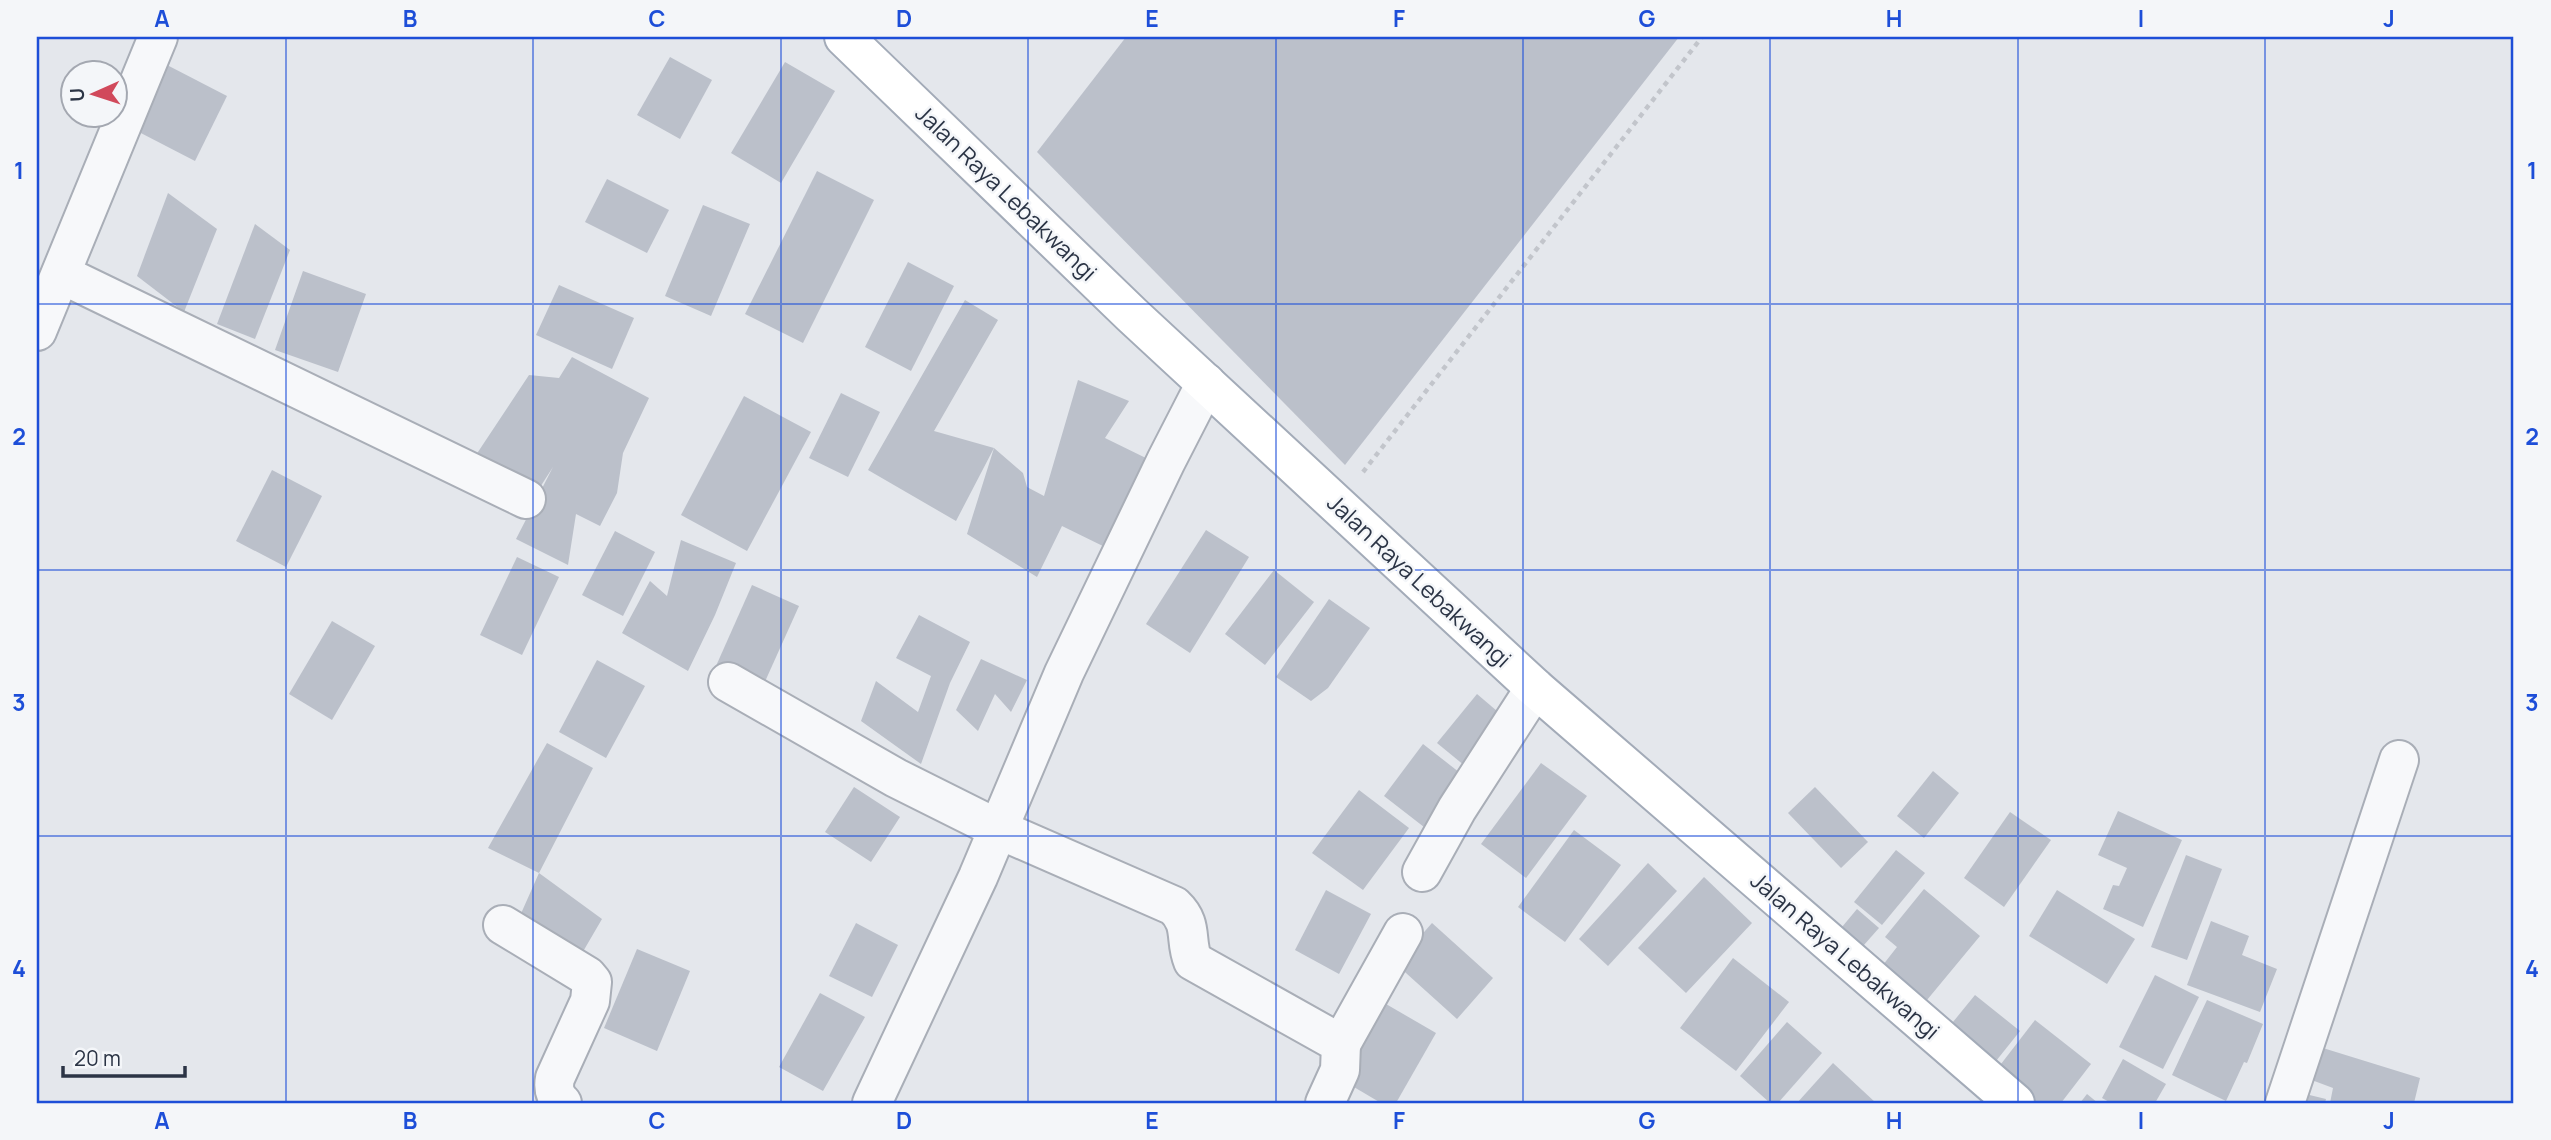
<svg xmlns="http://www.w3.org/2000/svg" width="2551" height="1140" font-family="Manrope,sans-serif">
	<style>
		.building { fill: #bbc0ca }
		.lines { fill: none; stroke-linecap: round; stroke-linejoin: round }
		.minor-casing { stroke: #a9aeb7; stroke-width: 42 }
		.major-casing { stroke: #a3abb8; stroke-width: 42 }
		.path { stroke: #c2c5cb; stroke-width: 4.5; stroke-dasharray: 5 5; stroke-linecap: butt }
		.minor { stroke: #f7f8fa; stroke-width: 38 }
		.major { stroke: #fff; stroke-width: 38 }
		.grid { fill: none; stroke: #1d4ed8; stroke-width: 2; stroke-opacity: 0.55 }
		.labels { text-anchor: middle; stroke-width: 5; stroke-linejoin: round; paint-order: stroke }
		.street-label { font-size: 23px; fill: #2b3445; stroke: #f4f6f9 }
		.neatline { fill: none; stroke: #1d4ed8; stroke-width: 2.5 }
		.grid-label { font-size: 23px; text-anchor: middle; font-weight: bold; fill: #1d4ed8 }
	</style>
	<rect width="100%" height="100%" fill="#e4e7ec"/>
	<g class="building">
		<path d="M1126,37H1679L1345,465L1037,152Z"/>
		<path d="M670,57L712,80L680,139L637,115Z"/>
		<path d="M785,62L835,91L781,183L731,153Z"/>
		<path d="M167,65L227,96L195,161L135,130Z"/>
		<path d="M817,171L874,200L803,343L745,314Z"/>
		<path d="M607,179L669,210L647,253L585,222Z"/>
		<path d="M168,193L217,229L184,312L137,276Z"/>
		<path d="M703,205L750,224L711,316L665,296Z"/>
		<path d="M255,224L290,250L255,339L217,324Z"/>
		<path d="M908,262L954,286L911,371L865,347Z"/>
		<path d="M303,271L366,294L338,372L275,350Z"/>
		<path d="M559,285L634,318L612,369L536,335Z"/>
		<path d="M965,300L998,320L934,431L994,448L956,521L868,470Z"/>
		<path d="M572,357L649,398L623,453L617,493L600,526L576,514L568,565L516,539L553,467L535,495L472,461L529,375L559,378Z"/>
		<path d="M1078,380L1129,401L1105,438L1154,462L1111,550L1062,526L1037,577L967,534L994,448L1023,473L1027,487L1044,496Z"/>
		<path d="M841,393L880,412L848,477L809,458Z"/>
		<path d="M744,396L811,432L747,551L681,515Z"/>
		<path d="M272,470L322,496L286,567L236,541Z"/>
		<path d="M1206,530L1249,557L1190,653L1146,624Z"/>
		<path d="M615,531L655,552L623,616L582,595Z"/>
		<path d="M681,540L736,563L715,615L688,671L622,633L650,581L667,596Z"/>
		<path d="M517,557L559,577L522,655L480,635Z"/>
		<path d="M1274,570L1314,602L1265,665L1225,634Z"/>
		<path d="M752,585L799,606L763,686L716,666Z"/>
		<path d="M1329,599L1370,628L1328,688L1311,701L1276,677Z"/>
		<path d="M919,615L970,642L950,683L921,764L861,721L876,681L918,712L931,676L896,658Z"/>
		<path d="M332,621L375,646L332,720L289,694Z"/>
		<path d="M981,659L1027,680L1011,712L995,694L978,731L956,710Z"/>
		<path d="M597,660L645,686L606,758L559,732Z"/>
		<path d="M1477,694L1504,717L1465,766L1437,743Z"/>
		<path d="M547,743L593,768L539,873L602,919L574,967L515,927L539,873L488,848Z"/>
		<path d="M1423,744L1464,776L1424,827L1384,796Z"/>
		<path d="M1541,763L1587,796L1526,878L1481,844Z"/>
		<path d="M1933,771L1959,793L1924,838L1897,816Z"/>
		<path d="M854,787L900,817L871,862L825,832Z"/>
		<path d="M1815,787L1868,842L1841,868L1788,813Z"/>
		<path d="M1359,790L1409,828L1363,890L1312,853Z"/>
		<path d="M2118,811L2182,840L2143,927L2103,909L2113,885L2119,886L2127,868L2098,855Z"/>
		<path d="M2010,812L2051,840L2004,907L1964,878Z"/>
		<path d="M1574,830L1621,865L1565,942L1518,907Z"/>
		<path d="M1896,850L1925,873L1882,925L1854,902Z"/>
		<path d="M2186,855L2222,869L2187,960L2151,947Z"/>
		<path d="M1648,863L1677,891L1608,966L1579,939Z"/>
		<path d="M1704,877L1752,923L1686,993L1638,948Z"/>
		<path d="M1924,889L1980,936L1922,1006L1879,970L1897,947L1885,937Z"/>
		<path d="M1326,890L1371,914L1339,974L1295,950Z"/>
		<path d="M2057,890L2135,939L2107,984L2029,936Z"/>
		<path d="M1857,909L1879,928L1848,963L1827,945Z"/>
		<path d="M2211,921L2249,936L2242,955L2277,969L2260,1012L2187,985Z"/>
		<path d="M856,923L898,945L872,997L829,976Z"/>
		<path d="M1432,923L1493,978L1457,1019L1396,964Z"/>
		<path d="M637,949L690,971L657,1051L604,1028Z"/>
		<path d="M1733,958L1789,1002L1736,1071L1680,1028Z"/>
		<path d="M2155,975L2199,997L2163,1069L2119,1047Z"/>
		<path d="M820,993L865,1017L823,1091L779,1067Z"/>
		<path d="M1975,995L2020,1031L1980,1081L1935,1044Z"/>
		<path d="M2207,1000L2263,1024L2247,1063L2244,1062L2226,1101L2172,1075Z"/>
		<path d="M1386,1004L1436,1033L1396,1103H1381L1342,1080Z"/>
		<path d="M2035,1020L2091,1064L2061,1103H2023L2008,1091L2001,1064Z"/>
		<path d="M1787,1022L1822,1053L1778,1103H1770L1740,1076Z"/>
		<path d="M2310,1044L2420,1078L2414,1103H2330L2333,1088L2301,1076Z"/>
		<path d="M2123,1059L2166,1084L2155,1103H2111L2102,1098Z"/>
		<path d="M1833,1063L1876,1103H1797Z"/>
		<path d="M2293,1091L2326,1099L2325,1103H2289Z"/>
		<path d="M2087,1094L2098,1103H2080Z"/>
	</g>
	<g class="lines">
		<defs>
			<g id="minor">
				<path d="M61,274L526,499"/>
				<path d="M37,331L158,37"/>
				<path d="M728,682L896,778L998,829L1174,906C1194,925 1184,939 1193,961L1341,1044L1340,1070L1325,1103"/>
				<path d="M1422,872L1457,809L1535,688"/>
				<path d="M503,925L587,976L592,982L590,1001L555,1078C553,1088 554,1095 562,1103"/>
				<path d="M1341,1044L1403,933"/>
				<path d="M872,1103L978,877L1064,673L1166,461L1206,383"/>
				<path d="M2285,1103L2399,760"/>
			</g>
			<path id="major" d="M844,37L1132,315L1535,688L2015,1103"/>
		</defs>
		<use href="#minor" class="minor-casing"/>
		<use href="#major" class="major-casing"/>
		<path class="path" d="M1363,472L1702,37"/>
		<use href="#minor" class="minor"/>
		<use href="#major" class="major"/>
	</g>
	<path class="grid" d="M286,37V1103M533,37V1103M781,37V1103M1028,37V1103M1276,37V1103M1523,37V1103M1770,37V1103M2018,37V1103M2265,37V1103M37,304H2514M37,570H2514M37,836H2514"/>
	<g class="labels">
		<g class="street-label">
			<text transform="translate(1006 193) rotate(44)" y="8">Jalan Raya Lebakwangi</text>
			<text transform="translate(1419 581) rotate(43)" y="8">Jalan Raya Lebakwangi</text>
			<text transform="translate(1845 956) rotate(41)" y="8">Jalan Raya Lebakwangi</text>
		</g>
	</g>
	<rect width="2551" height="1140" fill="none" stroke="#f4f6f9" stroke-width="77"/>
	<g transform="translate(94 94) rotate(267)"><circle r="33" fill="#f4f6f9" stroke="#a4a8b1" stroke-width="2"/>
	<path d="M0-5L12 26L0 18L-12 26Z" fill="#d1495b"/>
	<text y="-10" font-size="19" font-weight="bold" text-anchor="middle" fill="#2b3445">U</text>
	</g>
	<path d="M63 1066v10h122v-10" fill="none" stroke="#2b3445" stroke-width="3.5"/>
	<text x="74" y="1066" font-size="21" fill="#2b3445" stroke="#f4f6f9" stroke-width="5" paint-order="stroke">20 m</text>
	<rect x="38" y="38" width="2474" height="1064" class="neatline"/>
	<g class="grid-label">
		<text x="162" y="27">A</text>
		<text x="410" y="27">B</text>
		<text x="657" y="27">C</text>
		<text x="904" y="27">D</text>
		<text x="1152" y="27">E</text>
		<text x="1399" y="27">F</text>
		<text x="1647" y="27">G</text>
		<text x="1894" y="27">H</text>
		<text x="2141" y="27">I</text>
		<text x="2389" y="27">J</text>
		<text x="19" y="179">1</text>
		<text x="2532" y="179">1</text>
		<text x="19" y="445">2</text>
		<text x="2532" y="445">2</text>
		<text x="19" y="711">3</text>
		<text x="2532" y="711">3</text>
		<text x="19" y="977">4</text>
		<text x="2532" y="977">4</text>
		<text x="162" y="1129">A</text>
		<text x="410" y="1129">B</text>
		<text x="657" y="1129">C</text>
		<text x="904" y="1129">D</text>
		<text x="1152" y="1129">E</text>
		<text x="1399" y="1129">F</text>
		<text x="1647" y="1129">G</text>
		<text x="1894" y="1129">H</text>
		<text x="2141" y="1129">I</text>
		<text x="2389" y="1129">J</text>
	</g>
</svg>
